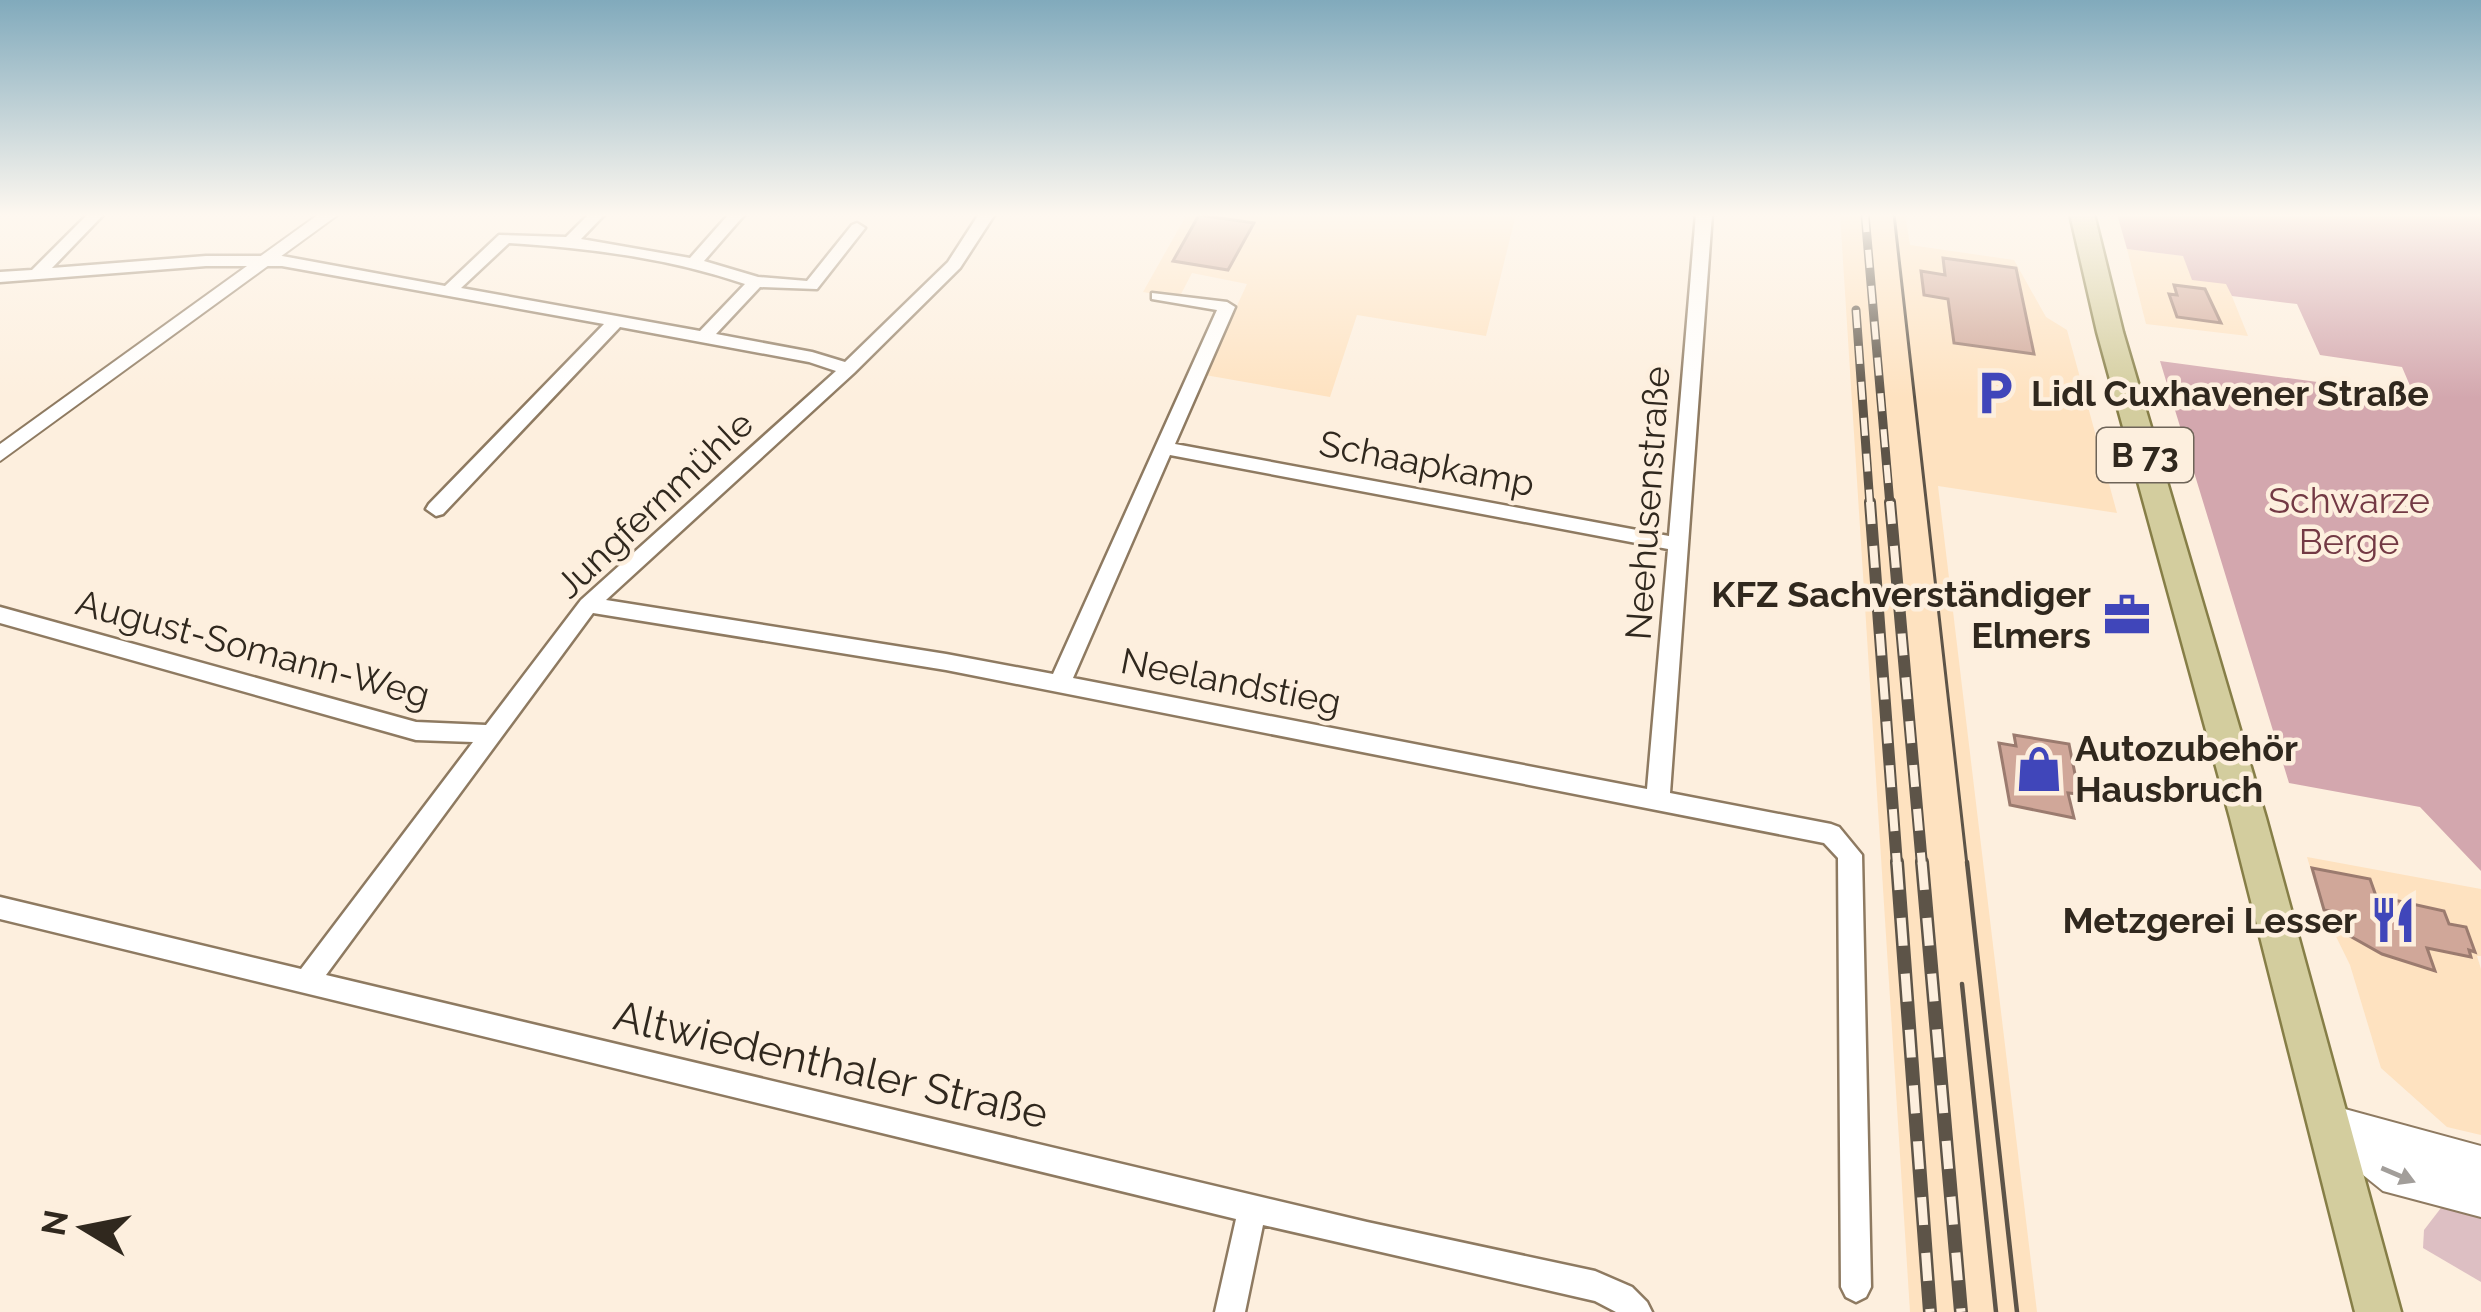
<svg xmlns="http://www.w3.org/2000/svg" width="2481" height="1312" font-family="Raleway,sans-serif">
	<style>
		.built { fill: #fee2c0 }
		.green { fill: #ddbfc3 }
		.forest { fill: #d3a7ae }
		.building { fill: #d0a799; stroke: #9b7b6f; stroke-width: 3 }
		.lines { fill: none; stroke-linecap: round; stroke-linejoin: round }
		.minor-casing { stroke: #8e7a61; stroke-width: 5 }
		.tertiary-casing { stroke: #8e7a61; stroke-width: 4 }
		.secondary-casing { stroke: #8e7a61; stroke-width: 4 }
		.primary-casing { stroke: #867e47; stroke-width: 5 }
		.minor { fill: #fff; fill-rule: evenodd }
		.tertiary { fill: #fff; fill-rule: evenodd }
		.secondary { fill: #fff; fill-rule: evenodd }
		.primary { fill: #d3cd9e; fill-rule: evenodd }
		.tram-far1 { stroke: #5d5448; stroke-width: 3 }
		.tram { stroke: #5d5448; stroke-width: 4.5 }
		.rail-far2-casing { stroke: #5d5448; stroke-width: 9 }
		.rail-far1-casing { stroke: #5d5448; stroke-width: 12 }
		.rail-casing { stroke: #5d5448; stroke-width: 14 }
		.rail-far2 { stroke: #fdefde; stroke-width: 6; stroke-dasharray: 18; stroke-linecap: butt }
		.rail-far1 { stroke: #fdefde; stroke-width: 8; stroke-dasharray: 22; stroke-linecap: butt }
		.rail { stroke: #fdefde; stroke-width: 9; stroke-dasharray: 28; stroke-linecap: butt }
		.oneway { fill: #a29e9a }
		.labels { text-anchor: middle; stroke-width: 9; stroke-linejoin: round; paint-order: stroke }
		.shield { fill: #fdefde; stroke: #6e6458; stroke-width: 3 }
		.shield-label { font-size: 33px; font-weight: bold; fill: #30281e }
		.poi-label { font-size: 36px; font-weight: bold; fill: #30281e; stroke: #fdefde; text-anchor: start }
		.street-label { font-size: 36px; fill: #30281e; stroke: #fdefde }
		.park-label { font-size: 36px; fill: #733944; stroke: #fdefde }
		.near-street-label { font-size: 42px; fill: #30281e; stroke: #fdefde }
	</style>
	<rect width="100%" height="100%" fill="#fdefde"/>
	<g class="built">
		<path d="M1187,214H1516L1486,336L1357,315L1330,397L1205,375L1247,284L1192,273L1179,298L1143,292Z"/>
		<path d="M1840,214H1905L1910,245L2014,260L2046,317L2067,330L2117,513L1938,486L2037,1312H1910Z"/>
		<path d="M2127,249L2183,256L2227,284L2248,336L2146,324Z"/>
		<path d="M2307,857L2481,889V956H2477L2481,969V1135L2447,1127L2381,1068L2350,965L2323,910Z"/>
	</g>
	<path class="green" d="M2444,1204L2481,1211V1282L2423,1248L2424,1230Z"/>
	<path class="forest" d="M2117,214H2481V871L2420,807L2289,783L2160,361L2414,395L2402,367L2320,355L2297,304L2232,296L2226,284L2192,280L2183,256L2127,249Z"/>
	<g class="building">
		<path d="M1199,215L1254,223L1228,270L1173,261Z"/>
		<path d="M1943,258L2016,268L2034,354L1954,343L1948,299L1924,295L1921,271L1945,275Z"/>
		<path d="M2174,285L2205,289L2221,323L2177,317L2169,294L2177,295Z"/>
		<path d="M2014,735L2069,744L2079,794L2068,793L2074,818L2010,805L1999,743L2016,746Z"/>
		<path d="M2312,868L2370,879L2376,896L2444,911L2449,924L2466,927L2475,952L2469,950L2471,957L2427,948L2435,971L2382,954L2341,931L2335,912L2324,910Z"/>
	</g>
	<g class="lines">
		<defs>
			<path id="minor" d="M88,214H104L52,268L206,256H282L445,286L499,235L566,237L589,214H605L581,239L690,258L729,214H745L704,261L758,277L807,281L852,225L857,223L865,228L817,289L760,287L716,334L812,352L845,362L948,262L979,214H995L960,268L854,373L606,600L946,654L1053,674L1217,310L1152,299V293L1227,302L1235,307L1175,444L1669,536L1696,214H1712L1670,793L1831,824L1839,827L1862,855L1871,1287L1866,1297L1856,1302L1846,1297L1841,1287L1838,858L1824,843L946,670L593,613L326,975L1367,1222L1595,1271L1632,1287L1647,1302L1652,1312H1616L1595,1301L1263,1225L1245,1312H1215L1236,1219L0,919V897L301,969L473,742L416,740L0,623V607L416,722L486,725L581,600L836,371L809,362L620,327L443,514L436,516L426,509L429,504L604,324L282,266H206L0,282V272L32,270ZM509,243C590,248 668,258 745,284L700,331L461,288ZM1170,455L1668,549L1647,789L1073,678Z"/>
			<path id="tertiary" d="M319,214H339L0,461V444Z"/>
			<path id="secondary" d="M2330,1105L2481,1146V1217L2383,1191L2316,1137L2311,1124L2316,1111Z"/>
			<path id="primary" d="M2070,214H2094L2123,332L2266,818L2401,1312H2355L2230,818L2097,332Z"/>
		</defs>
		<use href="#minor" class="minor-casing"/>
		<use href="#tertiary" class="tertiary-casing"/>
		<use href="#secondary" class="secondary-casing"/>
		<use href="#primary" class="primary-casing"/>
		<use href="#minor" class="minor"/>
		<use href="#tertiary" class="tertiary"/>
		<use href="#secondary" class="secondary"/>
		<use href="#primary" class="primary"/>
		<path class="tram-far1" d="M1894,214L1967,865"/>
		<g class="tram">
			<path d="M1967,862L2017,1312"/>
			<path d="M1962,984L1996,1312"/>
		</g>
		<defs>
			<g id="rail-far2">
				<path d="M1865,214L1890,505"/>
				<path d="M1856,310L1870,505"/>
			</g>
			<g id="rail-far1">
				<path d="M1870,502L1897,865"/>
				<path d="M1890,502L1922,865"/>
			</g>
			<g id="rail">
				<path d="M1897,862L1930,1312"/>
				<path d="M1922,862L1961,1312"/>
			</g>
		</defs>
		<use href="#rail-far2" class="rail-far2-casing"/>
		<use href="#rail-far1" class="rail-far1-casing"/>
		<use href="#rail" class="rail-casing"/>
		<use href="#rail-far2" class="rail-far2"/>
		<use href="#rail-far1" class="rail-far1"/>
		<use href="#rail" class="rail"/>
	</g>
	<defs><path id="oneway-solid" d="M-6-.8H1V-3.2L6.5 0L1 3.2V.8H-6Z" transform="scale(3)"/></defs>
	<use class="oneway" href="#oneway-solid" transform="translate(2398 1175) rotate(23)"/>
	<linearGradient id="sky" x2="0" y2="1"><stop stop-color="#81aabc"/><stop offset="0.54" stop-color="#fef8f0"/><stop offset="1" stop-color="#fef8f0" stop-opacity="0"/></linearGradient>
	<rect width="2481" height="398" fill="url(#sky)"/>
	<defs>
		<symbol id="parking-bare" viewBox="-9 -9 18 18"><path d="M-3.5-5.5H1a3.5 3.5 0 0 1 0 7H-1V5.5H-3.5ZM-1-3.4V-.6H.8a1.4 1.4 0 0 0 0-2.8Z" fill="#4046ba" stroke="#fdefde" stroke-width="2.5" paint-order="stroke"/></symbol>
		<symbol id="office-bare" viewBox="-9 -9 18 18"><path d="M-6-3h4V-5.5h4V-3h4V5H-6ZM-1-4.5V-3h2v-1.5ZM-6 0V1H6V0Z" fill="#4046ba" stroke="#fdefde" stroke-width="2.5" paint-order="stroke"/></symbol>
		<symbol id="shop-bare" viewBox="-9 -9 18 18"><path d="M-5-2.5h2.3a2.7 3.5 0 0 1 5.4 0H5L5.5 6h-11ZM-1.5-2.5h3a1.5 2.3 0 0 0-3 0Z" fill="#4046ba" stroke="#fdefde" stroke-width="2.5" paint-order="stroke"/></symbol>
		<symbol id="restaurant-bare" viewBox="-9 -9 18 18"><path d="M-5-6h1v4h1v-4h1v4h1v-4h1v5L-1.5 .5V6h-2V.5L-5-1ZM5-6V6H3V1.5H1.5Q1.5-4 5-6Z" fill="#4046ba" stroke="#fdefde" stroke-width="2.5" paint-order="stroke"/></symbol>
	</defs>
	<g fill-rule="evenodd">
		<use href="#parking-bare" x="1962" y="360" width="66" height="66"/>
		<use href="#office-bare" x="2094" y="582" width="66" height="66"/>
		<use href="#shop-bare" x="2006" y="736" width="66" height="66"/>
		<use href="#restaurant-bare" x="2360" y="887" width="66" height="66"/>
	</g>
	<g class="labels">
		<rect class="shield" x="2097" y="428" width="96" height="54" rx="9"/>
		<g class="shield-label">
			<text x="2145" y="467">B 73</text>
		</g>
		<g class="poi-label">
			<text x="2031" y="406">Lidl Cuxhavener Straße</text>
			<text x="2091" y="607" text-anchor="end">KFZ Sachverständiger<tspan x="2091" dy="41">Elmers</tspan></text>
			<text x="2075" y="761">Autozubehör<tspan x="2075" dy="41">Hausbruch</tspan></text>
			<text x="2357" y="933" text-anchor="end">Metzgerei Lesser</text>
		</g>
		<g class="street-label">
			<text transform="translate(1427 463) rotate(11)" y="13">Schaapkamp</text>
			<text transform="translate(1647 503) rotate(-86)" y="13">Neehusenstraße</text>
			<text transform="translate(654 504) rotate(-43)" y="13">Jungfernmühle</text>
			<text transform="translate(253 648) rotate(15)" y="13">August-Somann-Weg</text>
			<text transform="translate(1231 681) rotate(11)" y="13">Neelandstieg</text>
		</g>
		<g class="park-label">
			<text x="2349" y="513">Schwarze<tspan x="2349" dy="41">Berge</tspan></text>
		</g>
		<g class="near-street-label">
			<text transform="translate(831 1064) rotate(13)" y="15">Altwiedenthaler Straße</text>
		</g>
	</g>
	<g transform="translate(84 1228) rotate(280)" stroke="#fdefde" stroke-width="9" paint-order="stroke">
	<path d="M0-9L21 45L0 30L-21 45Z" fill="#30281e"/>
	<text y="-18" font-size="33" font-weight="bold" text-anchor="middle" fill="#30281e">N</text>
	</g>
</svg>
